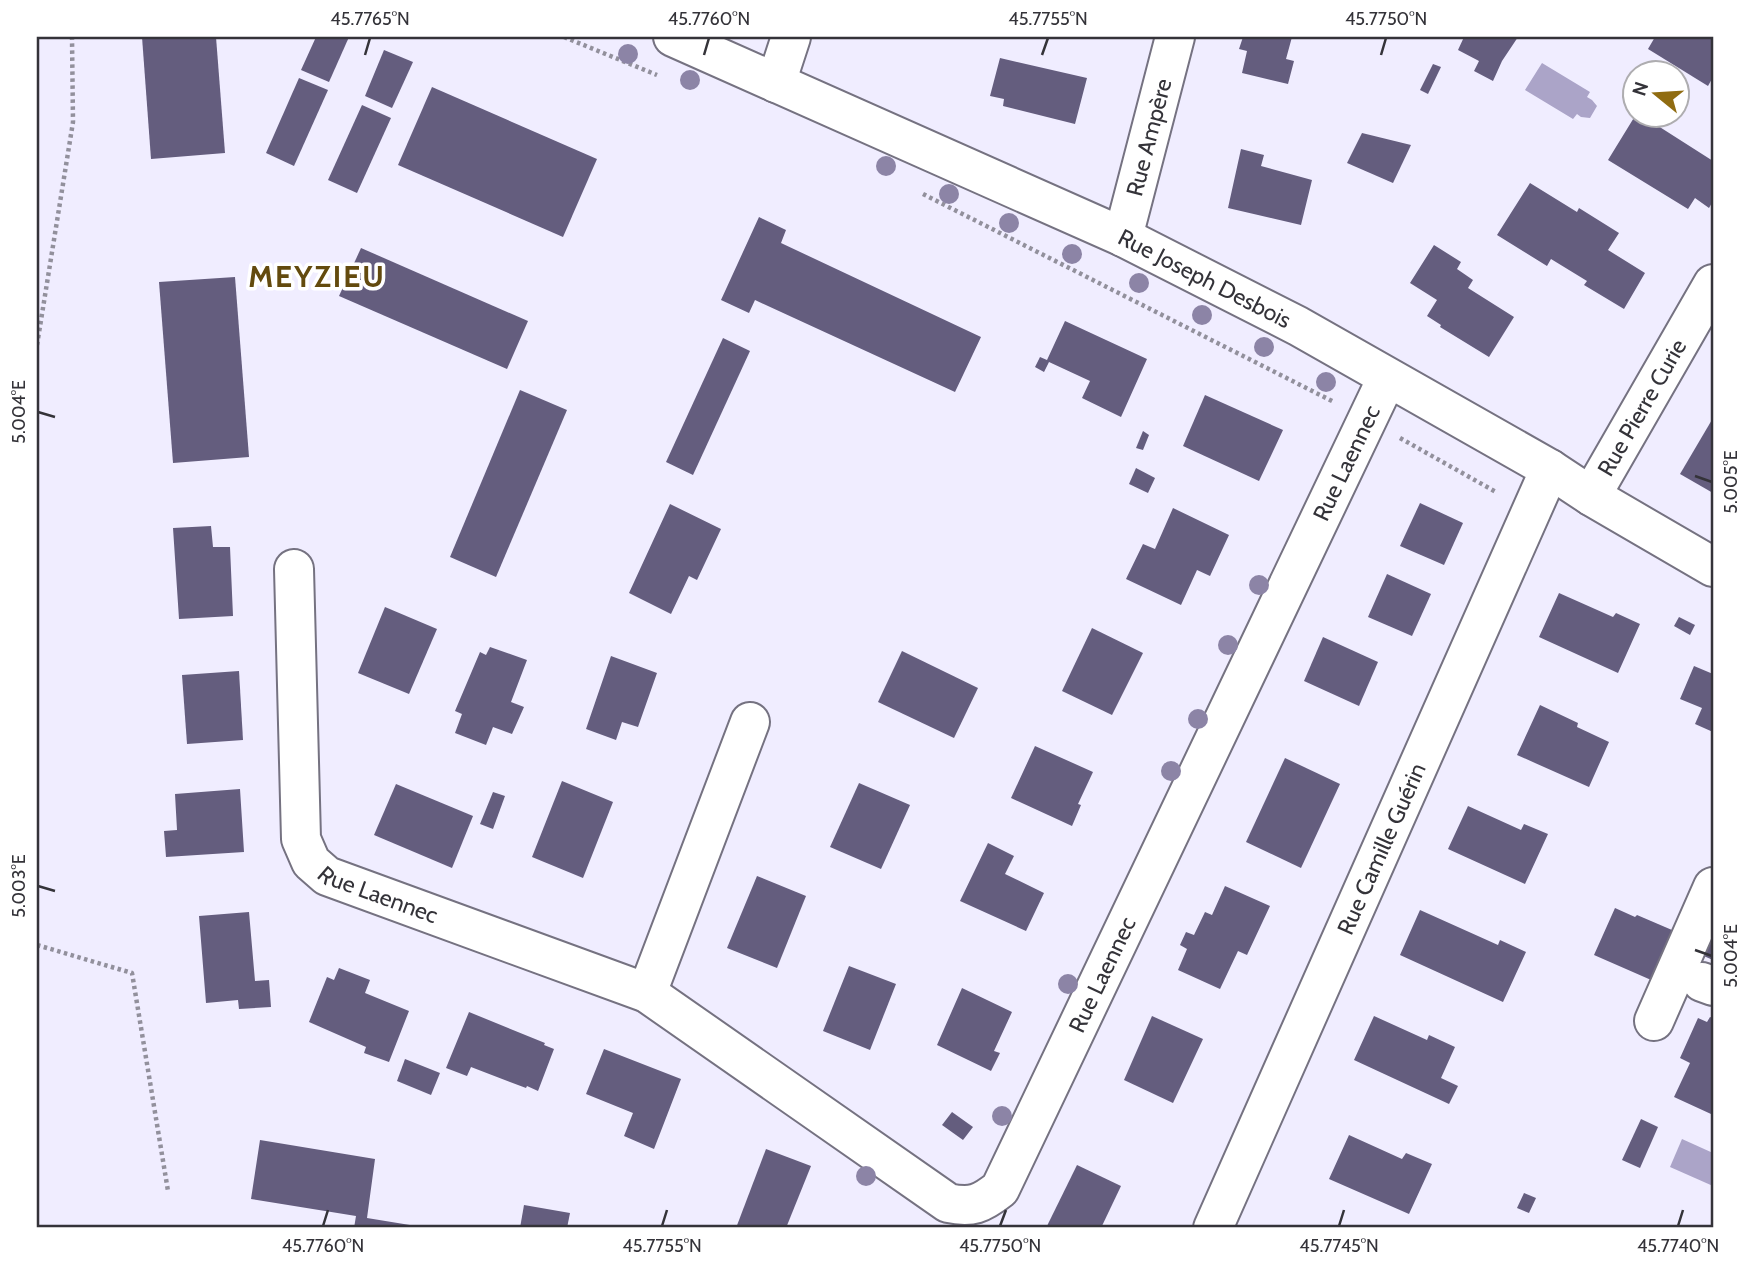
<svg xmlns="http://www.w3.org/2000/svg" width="1750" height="1265" font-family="Cabin,sans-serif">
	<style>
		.water { fill: #aba4c8 }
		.building { fill: #645d7e }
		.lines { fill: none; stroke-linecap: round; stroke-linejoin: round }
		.minor-casing { stroke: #757281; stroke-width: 42 }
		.path { stroke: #92909c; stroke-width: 4.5; stroke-dasharray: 3.5 3.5; stroke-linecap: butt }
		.minor { stroke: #fff; stroke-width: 38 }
		.tree { fill: #8c84a6 }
		.ticks { fill: none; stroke: #343339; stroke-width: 2.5 }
		.labels { text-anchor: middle; stroke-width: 7; stroke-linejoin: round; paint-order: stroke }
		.street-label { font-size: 23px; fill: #343339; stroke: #fff }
		.district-label { font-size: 30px; font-weight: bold; letter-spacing: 2px; fill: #634a0e; stroke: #fff }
		.neatline { fill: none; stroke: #343339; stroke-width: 2.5 }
		.ticks-label { font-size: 18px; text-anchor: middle; fill: #343339 }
	</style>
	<rect width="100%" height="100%" fill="#f0edff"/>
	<g class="water">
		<path d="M1542,63L1590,92L1587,97L1592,100L1597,106L1590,118L1581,117L1577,114L1573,119L1525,90Z"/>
		<path d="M1682,1139L1713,1153V1186L1670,1167Z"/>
	</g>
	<g class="building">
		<path d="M142,37H216L225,153L151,159Z"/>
		<path d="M316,37H349L329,82L301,70Z"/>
		<path d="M1243,37H1292L1286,59L1294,61L1288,84L1242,73L1247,51L1239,49Z"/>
		<path d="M1464,37H1518L1502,61L1493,81L1474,71L1479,61L1458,50Z"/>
		<path d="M1655,37H1713V77L1708,86L1648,49Z"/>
		<path d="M384,50L413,62L392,108L365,96Z"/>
		<path d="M1000,58L1087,78L1075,124L1003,106L1004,99L990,96Z"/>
		<path d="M1433,64L1441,67L1428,94L1420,90Z"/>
		<path d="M299,78L328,90L294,166L266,153Z"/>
		<path d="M432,87L597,159L563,237L398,165Z"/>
		<path d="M362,105L391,118L357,193L328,180Z"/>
		<path d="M1635,116L1653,127L1655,124L1713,161L1712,171L1713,172V201L1709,208L1695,198L1688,209L1608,160Z"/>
		<path d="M1362,133L1411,145L1393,183L1347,163Z"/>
		<path d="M1241,149L1264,155L1261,166L1312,180L1301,225L1228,208Z"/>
		<path d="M1530,183L1577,212L1579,208L1619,233L1608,250L1645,273L1624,309L1584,285L1587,281L1551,259L1547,266L1497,235Z"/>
		<path d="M759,217L786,230L781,243L981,337L955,392L755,300L749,313L721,300Z"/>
		<path d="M1434,245L1461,262L1457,269L1473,280L1468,288L1514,317L1489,357L1440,327L1441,325L1427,316L1437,300L1410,283Z"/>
		<path d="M361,248L528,321L507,369L339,296Z"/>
		<path d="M235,277L249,457L173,463L159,282Z"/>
		<path d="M1065,321L1147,359L1121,417L1082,398L1090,381L1049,362L1044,372L1035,367L1040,357L1047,360Z"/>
		<path d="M723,338L750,351L693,475L666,462Z"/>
		<path d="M520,390L567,410L496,577L450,557Z"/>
		<path d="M1205,395L1283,430L1259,481L1183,446Z"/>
		<path d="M1713,418V493L1680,474Z"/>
		<path d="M1143,431L1149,435L1143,450L1136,448Z"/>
		<path d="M1136,468L1155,478L1148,493L1129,484Z"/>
		<path d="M1420,503L1463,523L1444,565L1400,546Z"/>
		<path d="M670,504L721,529L697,580L689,576L671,614L629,593Z"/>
		<path d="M1173,508L1229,535L1210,576L1197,570L1181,605L1126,579L1143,544L1155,549Z"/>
		<path d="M211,526L213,547H230L233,616L179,619L173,528Z"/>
		<path d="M1387,574L1431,594L1412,636L1368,617Z"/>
		<path d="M1559,593L1613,617L1616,613L1640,624L1618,673L1539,637Z"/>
		<path d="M385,607L437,629L409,694L358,673Z"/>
		<path d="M1679,617L1695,625L1690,635L1674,626Z"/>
		<path d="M1092,628L1143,653L1112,715L1062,691Z"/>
		<path d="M1323,637L1378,662L1359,706L1304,681Z"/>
		<path d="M490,647L527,660L511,702L524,707L512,734L493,727L486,745L455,733L462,714L455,711L480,652L486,655Z"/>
		<path d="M902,651L978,688L954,738L878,702Z"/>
		<path d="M611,656L657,673L638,727L622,722L616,740L586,729Z"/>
		<path d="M1694,666L1713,674V732L1695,724L1702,708L1680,699Z"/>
		<path d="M239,671L243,740L187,744L182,675Z"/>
		<path d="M1540,705L1578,723L1577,727L1609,742L1589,787L1517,755Z"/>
		<path d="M1035,746L1093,772L1078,804L1081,805L1072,826L1011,798Z"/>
		<path d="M1285,758L1340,784L1301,868L1246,842Z"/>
		<path d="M562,781L613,802L583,878L532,857Z"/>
		<path d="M859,783L910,805L881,869L830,847Z"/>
		<path d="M396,784L473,816L452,868L374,835Z"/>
		<path d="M240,789L244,852L166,857L164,831L177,830L175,794Z"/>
		<path d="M493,792L505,796L493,829L480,824Z"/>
		<path d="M1468,806L1521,830L1524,824L1548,834L1525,884L1448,849Z"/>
		<path d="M988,843L1014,856L1005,874L1044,893L1026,931L960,901Z"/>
		<path d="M757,876L806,896L777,968L727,948Z"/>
		<path d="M1225,886L1270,906L1247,955L1238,951L1220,989L1178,970L1187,949L1180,945L1186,932L1194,935L1205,912L1212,915Z"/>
		<path d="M1615,908L1635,917L1637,915L1679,933L1658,983L1594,955Z"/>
		<path d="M1420,910L1498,945L1500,940L1526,952L1503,1002L1400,955Z"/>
		<path d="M249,912L255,981L269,980L271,1007L239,1009L238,1000L206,1003L199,916Z"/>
		<path d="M1713,921V960L1699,954Z"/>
		<path d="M849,966L896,984L870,1050L823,1031Z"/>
		<path d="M339,968L370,980L365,993L409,1011L389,1062L364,1053L366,1047L309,1022L327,977L334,980Z"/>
		<path d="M962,988L1012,1012L994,1051L1000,1053L991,1071L937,1045Z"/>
		<path d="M469,1012L545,1043L544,1045L554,1049L538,1091L527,1086L526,1088L471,1067L467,1076L446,1068Z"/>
		<path d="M1152,1016L1203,1039L1173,1103L1124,1080Z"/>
		<path d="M1374,1016L1427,1040L1429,1035L1455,1047L1441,1078L1458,1086L1449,1104L1354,1060Z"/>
		<path d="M1710,1017L1713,1018V1110L1711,1114L1674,1097L1690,1063L1680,1058L1698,1018L1707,1022Z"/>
		<path d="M604,1049L681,1079L654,1149L624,1136L633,1113L586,1094Z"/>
		<path d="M405,1059L440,1073L431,1095L397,1081Z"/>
		<path d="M952,1112L973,1127L963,1140L942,1125Z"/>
		<path d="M1641,1119L1658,1127L1640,1168L1622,1160Z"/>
		<path d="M1349,1135L1402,1159L1406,1153L1432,1164L1409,1214L1329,1179Z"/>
		<path d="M260,1140L375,1159L367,1218L416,1226V1228H354L356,1216L251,1199Z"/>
		<path d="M766,1149L811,1166L786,1228H736Z"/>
		<path d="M1077,1165L1121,1186L1101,1228H1046Z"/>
		<path d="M1524,1193L1536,1198L1529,1213L1517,1208Z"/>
		<path d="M524,1205L570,1213L567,1228H520Z"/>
	</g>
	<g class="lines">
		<defs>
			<g id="minor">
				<path id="s1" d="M673,37L1123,237L1298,326L1550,469L1591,496L1713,567"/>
				<path d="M776,83L791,37"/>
				<path id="s2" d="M1123,237L1175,37"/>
				<path id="s3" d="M1591,496L1713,284"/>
				<path id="s4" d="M294,569L301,839L311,862L327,876L647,993L948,1203C972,1208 981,1204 1000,1189L1387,378"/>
				<path d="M1702,982L1713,986"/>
				<path d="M647,993L750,722"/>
				<path d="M1654,1021L1713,887"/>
				<path id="s5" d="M1213,1228L1550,469"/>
			</g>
		</defs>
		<use href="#minor" class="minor-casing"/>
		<g class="path">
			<path d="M564,37L657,75"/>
			<path d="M923,194L1334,402"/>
			<path d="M37,345L73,122L72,37"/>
			<path d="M1400,438L1496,492"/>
			<path d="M37,945L132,973L168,1191"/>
		</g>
		<use href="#minor" class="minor"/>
	</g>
	<g class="tree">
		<circle cx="628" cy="54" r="10"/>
		<circle cx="690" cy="80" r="10"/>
		<circle cx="886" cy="166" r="10"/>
		<circle cx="949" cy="194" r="10"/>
		<circle cx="1009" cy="223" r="10"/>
		<circle cx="1072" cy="254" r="10"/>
		<circle cx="1139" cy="283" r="10"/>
		<circle cx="1202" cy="315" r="10"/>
		<circle cx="1264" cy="347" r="10"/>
		<circle cx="1326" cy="382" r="10"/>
		<circle cx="1259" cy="585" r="10"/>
		<circle cx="1228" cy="645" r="10"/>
		<circle cx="1198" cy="719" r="10"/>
		<circle cx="1171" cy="771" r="10"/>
		<circle cx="1068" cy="984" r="10"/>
		<circle cx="1002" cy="1116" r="10"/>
		<circle cx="866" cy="1176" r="10"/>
	</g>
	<path class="ticks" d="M365,55L370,38M704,55L709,38M1042,55L1048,38M1381,55L1386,38M38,412L55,417M1695,476L1712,482M38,886L55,891M1695,950L1712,956M323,1226L328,1210M662,1226L667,1210M1000,1226L1006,1210M1339,1226L1344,1210M1678,1226L1683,1210"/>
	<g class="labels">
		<g class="street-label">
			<text dy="8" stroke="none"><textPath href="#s2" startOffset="103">Rue Ampère</textPath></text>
			<text dy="8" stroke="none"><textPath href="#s1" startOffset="584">Rue Joseph Desbois</textPath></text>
			<text dy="8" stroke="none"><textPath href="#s3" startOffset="102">Rue Pierre Curie</textPath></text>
			<text dy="8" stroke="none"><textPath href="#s4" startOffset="1885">Rue Laennec</textPath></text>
			<text dy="8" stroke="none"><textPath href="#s5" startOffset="415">Rue Camille Guérin</textPath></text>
			<text dy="8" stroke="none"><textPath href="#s4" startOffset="371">Rue Laennec</textPath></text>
			<text dy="8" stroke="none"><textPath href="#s4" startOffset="1318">Rue Laennec</textPath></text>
		</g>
		<g class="district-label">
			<text x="317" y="287">MEYZIEU</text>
		</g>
	</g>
	<rect width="1750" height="1265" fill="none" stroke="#ffffff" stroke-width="77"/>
	<g transform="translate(1656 94) rotate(288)"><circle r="33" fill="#ffffff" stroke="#aeadb0" stroke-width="2"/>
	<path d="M0-5L12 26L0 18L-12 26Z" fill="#906c11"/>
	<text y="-10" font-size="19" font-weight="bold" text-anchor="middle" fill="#343339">N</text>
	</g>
	<rect x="38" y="38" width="1674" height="1188" class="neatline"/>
	<g class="ticks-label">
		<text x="370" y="25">45.7765°N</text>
		<text x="709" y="25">45.7760°N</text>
		<text x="1048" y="25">45.7755°N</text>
		<text x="1386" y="25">45.7750°N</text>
		<text transform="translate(19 412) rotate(-90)" y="6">5.004°E</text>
		<text transform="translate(1731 482) rotate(-90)" y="6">5.005°E</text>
		<text transform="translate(19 886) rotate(-90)" y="6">5.003°E</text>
		<text transform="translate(1731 956) rotate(-90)" y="6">5.004°E</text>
		<text x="323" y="1252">45.7760°N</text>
		<text x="662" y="1252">45.7755°N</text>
		<text x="1000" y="1252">45.7750°N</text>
		<text x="1339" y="1252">45.7745°N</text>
		<text x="1678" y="1252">45.7740°N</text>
	</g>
</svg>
